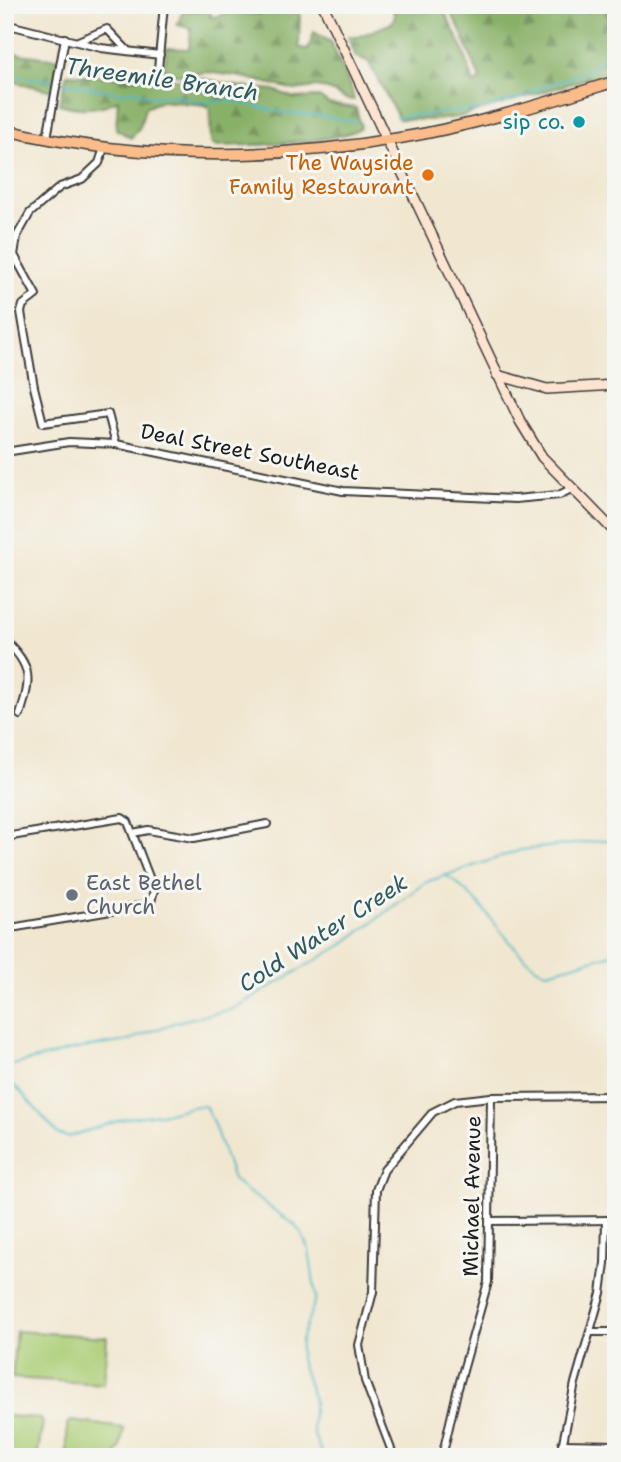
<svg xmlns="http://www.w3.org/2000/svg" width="621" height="1462" font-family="'Shantell Sans',sans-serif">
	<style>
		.green { fill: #abce76; stroke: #647549; stroke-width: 2 }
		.forest { fill: url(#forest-firs); stroke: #526642; stroke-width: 2 }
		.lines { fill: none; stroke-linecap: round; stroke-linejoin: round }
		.stream { stroke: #49b7c1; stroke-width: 2 }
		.street-casing { stroke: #3c3a37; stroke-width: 10 }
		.secondary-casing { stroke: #3c3a37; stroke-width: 12 }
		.primary-casing { stroke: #3c3a37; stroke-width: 13 }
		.street { stroke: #fff; stroke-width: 6 }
		.secondary { stroke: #fde4d1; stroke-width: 9 }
		.primary { stroke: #fabc8b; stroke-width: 10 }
		.culture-dot { fill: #0f9aa8; stroke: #f6f6f2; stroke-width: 2.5 }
		.food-dot { fill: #e8710a; stroke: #f6f6f2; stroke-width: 2.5 }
		.worship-dot { fill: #6b7280; stroke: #f6f6f2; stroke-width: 2.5 }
		.labels { text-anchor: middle; stroke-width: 6; stroke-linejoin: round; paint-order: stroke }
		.culture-label { font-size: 21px; fill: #0d838f; stroke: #f6f6f2; text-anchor: end }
		.food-label { font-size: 21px; fill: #c56008; stroke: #f6f6f2; text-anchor: end }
		.street-label { font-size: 21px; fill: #1c1c1c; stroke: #f6f6f2 }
		.worship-label { font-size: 21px; fill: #5b616d; stroke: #f6f6f2; text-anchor: start }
		.water-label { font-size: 23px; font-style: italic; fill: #2e5a5e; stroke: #f6f6f2 }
	</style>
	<defs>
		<pattern id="forest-firs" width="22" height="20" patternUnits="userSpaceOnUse" patternTransform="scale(1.75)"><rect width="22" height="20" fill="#88b167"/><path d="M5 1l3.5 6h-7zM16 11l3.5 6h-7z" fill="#6e8f54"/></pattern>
	</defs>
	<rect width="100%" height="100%" fill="#f6f6f2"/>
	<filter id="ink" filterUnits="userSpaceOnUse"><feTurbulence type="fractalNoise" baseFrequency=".0143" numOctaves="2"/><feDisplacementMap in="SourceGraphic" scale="14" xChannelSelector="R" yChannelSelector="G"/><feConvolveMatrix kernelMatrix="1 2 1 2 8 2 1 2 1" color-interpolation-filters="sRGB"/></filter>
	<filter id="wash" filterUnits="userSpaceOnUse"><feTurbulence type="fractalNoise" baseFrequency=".00686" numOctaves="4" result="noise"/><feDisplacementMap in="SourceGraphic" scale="28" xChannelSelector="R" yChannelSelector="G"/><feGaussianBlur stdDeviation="1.57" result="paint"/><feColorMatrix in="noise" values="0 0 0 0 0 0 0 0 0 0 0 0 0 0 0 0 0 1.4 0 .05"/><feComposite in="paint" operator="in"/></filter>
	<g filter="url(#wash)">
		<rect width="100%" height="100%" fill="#f1e7d0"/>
		<g class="green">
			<path d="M16,1331L107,1337L104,1384L12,1378Z"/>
			<path d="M5,1416L40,1418L43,1422L37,1457H5Z"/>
			<path d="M71,1421L124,1428L120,1448L114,1457H67V1424Z"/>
		</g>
		<g class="forest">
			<path d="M196,5H212L210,17L219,16L232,10L260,14L300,9L299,47L308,50L314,32L331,42L352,91L354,100L346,99L327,89L315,87L295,90L243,77L207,72L184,75L166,73L164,70L167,48L189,49L191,28L177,25L183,11H196Z"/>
			<path d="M388,5H441L463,49L474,84L480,79L459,27L446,5H603L604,9L605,5H616V26L604,10L616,29V70L459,117L436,120L399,119L368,61L356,57L348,36L358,37L392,23L395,16L391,6Z"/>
			<path d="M5,52L59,59L53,91L5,80Z"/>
			<path d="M156,72C167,79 181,82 195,77L241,87L274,90L294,98L319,97L329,104L356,108L361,127C344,143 243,146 215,146L211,143L210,109L206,105L161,101L145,108L140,127L131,138L116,129L118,100C100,110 79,110 59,104L67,74L136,78Z"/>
		</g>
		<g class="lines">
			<g class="stream">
				<path d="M5,72L18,77L50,80L121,93L135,91L153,97L174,95L199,102L233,101L284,113L316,115L356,122"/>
				<path d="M396,117L481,109L520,98L542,87L586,72L616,47"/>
				<path d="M447,876C458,883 467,892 476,901C493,919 526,969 548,972L616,953"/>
				<path d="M5,1067L76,1049L127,1041L176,1022L233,1009L342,945L426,882L521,850L616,839"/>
				<path d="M5,1079L18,1089L58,1134L68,1137L127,1118L168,1113L196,1106H205L213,1122L233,1179L244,1189L294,1224L301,1233L309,1250L316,1298L301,1340L300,1360L314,1400L312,1426L314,1436L324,1457"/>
			</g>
		</g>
	</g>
	<g filter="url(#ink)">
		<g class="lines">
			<defs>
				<g id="street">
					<path d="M5,24L101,48L160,55"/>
					<path d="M78,41L107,29L128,51"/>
					<path d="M158,69L164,5"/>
					<path d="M47,138L65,38"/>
					<path d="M104,148L99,163L82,179L60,187L30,213L17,236L14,255L36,295L23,305L21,312L34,387L43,423L108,414L116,444"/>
					<path d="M5,452L69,442L116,444L343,491L515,499L559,495L571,489"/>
					<path d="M5,640C33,667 31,679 20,715"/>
					<path d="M133,833L148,830L194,838L267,824"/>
					<path d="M5,837L122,818L128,822L154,890L151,902L146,905L5,929"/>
					<path d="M490,1221L616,1220"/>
					<path d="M591,1332H616"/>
					<path d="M562,1444L616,1445"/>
					<path d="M394,1457L365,1381L359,1345L373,1292L376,1190L384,1170L433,1112L455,1101L491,1097L616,1096"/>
					<path d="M442,1457L457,1392L488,1282L491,1097"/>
					<path d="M560,1457L575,1383L601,1293L605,1263L606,1220"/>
				</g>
				<g id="secondary">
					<path d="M323,5L520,421L542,457L616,533"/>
					<path d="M497,375L547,389L616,385"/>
				</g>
				<path id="primary" d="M5,130C135,160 270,161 400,138C474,126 545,103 616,81"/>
			</defs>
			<use href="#street" class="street-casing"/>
			<use href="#secondary" class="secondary-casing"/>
			<use href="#primary" class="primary-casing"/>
			<use href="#street" class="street"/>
			<use href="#secondary" class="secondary"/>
			<use href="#primary" class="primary"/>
		</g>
	</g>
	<circle class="culture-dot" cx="579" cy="122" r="7"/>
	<circle class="food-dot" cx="428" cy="175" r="7"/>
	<circle class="worship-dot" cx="72" cy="895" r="7"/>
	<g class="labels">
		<g class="culture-label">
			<text x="565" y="129">sip co.</text>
		</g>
		<g class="food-label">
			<text x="414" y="170">The Wayside<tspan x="414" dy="24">Family Restaurant</tspan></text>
		</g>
		<g class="street-label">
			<text transform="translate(250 452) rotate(11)" y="7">Deal Street Southeast</text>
			<text transform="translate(472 1196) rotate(-89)" y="7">Michael Avenue</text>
		</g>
		<g class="worship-label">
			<text x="86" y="890">East Bethel<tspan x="86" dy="24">Church</tspan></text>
		</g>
		<g class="water-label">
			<text transform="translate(162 79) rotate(8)" y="8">Threemile Branch</text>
			<text transform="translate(323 933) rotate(-33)" y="8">Cold Water Creek</text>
		</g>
	</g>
	<rect width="621" height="1462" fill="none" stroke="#f6f6f2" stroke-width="28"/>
</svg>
